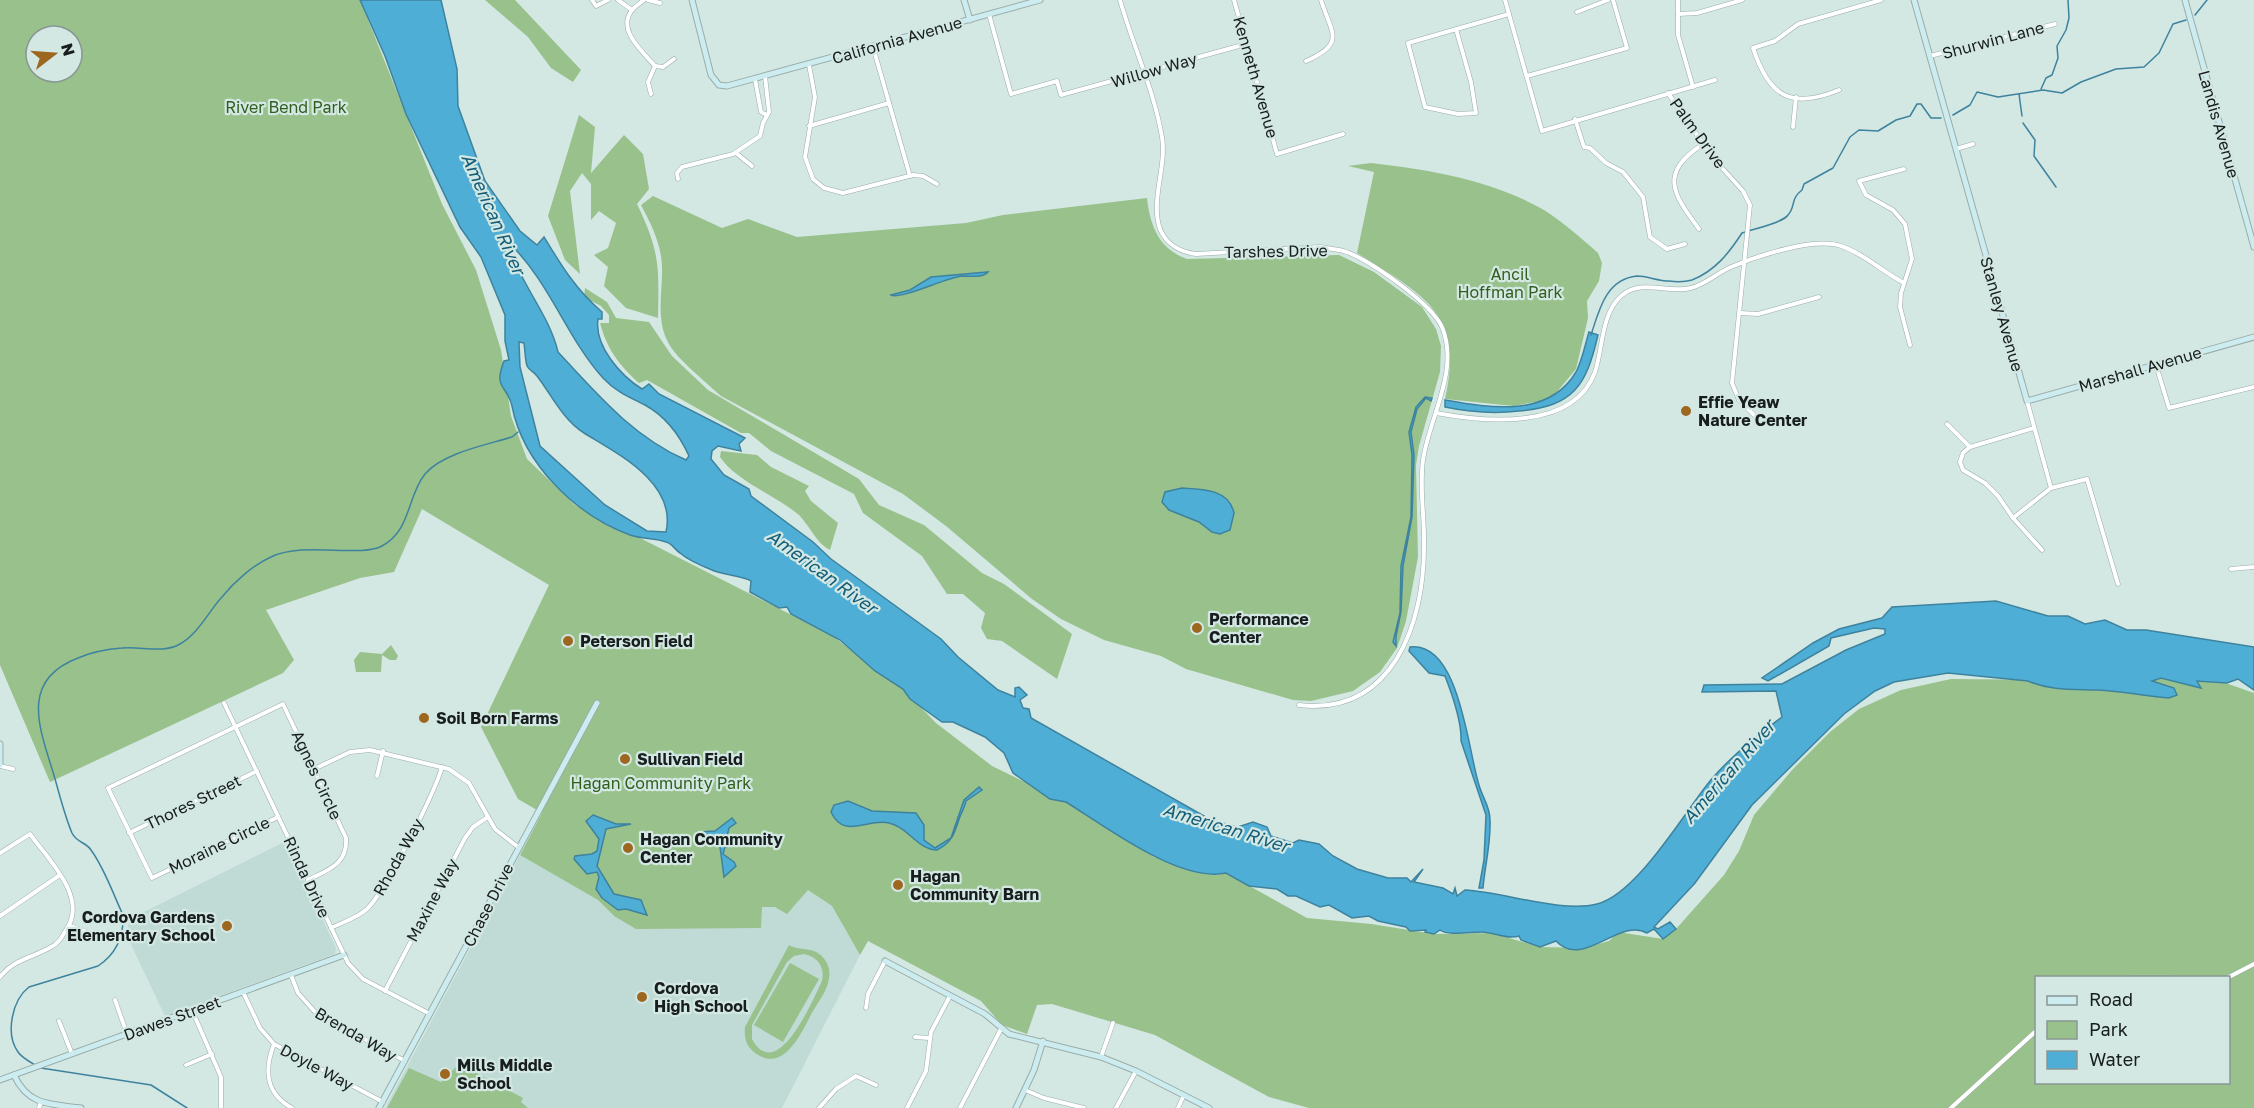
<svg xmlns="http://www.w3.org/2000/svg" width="2254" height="1108" font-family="'Golos Text',sans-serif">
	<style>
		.built { fill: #c0dbd6 }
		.green { fill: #99c18b; fill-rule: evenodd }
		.water { fill: #4faed6; stroke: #3e839e; stroke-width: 1.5; fill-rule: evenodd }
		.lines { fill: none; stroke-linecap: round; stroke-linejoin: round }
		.stream { stroke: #3e839e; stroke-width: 1.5 }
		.street-casing { stroke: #9aada9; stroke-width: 5 }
		.secondary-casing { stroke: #9aada9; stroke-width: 7 }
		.street { stroke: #fff; stroke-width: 4 }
		.secondary { stroke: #ccecf0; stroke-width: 5 }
		.poi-dot { fill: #9d6720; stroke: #d3e7e3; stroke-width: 2 }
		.labels { text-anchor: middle; stroke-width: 4.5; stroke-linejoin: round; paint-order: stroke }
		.street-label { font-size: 16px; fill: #171e1d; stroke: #d3e7e3 }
		.park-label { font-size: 16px; fill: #305e1b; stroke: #d3e7e3 }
		.poi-label { font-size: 16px; font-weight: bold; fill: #171e1d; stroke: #d3e7e3; text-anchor: start }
		.water-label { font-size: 18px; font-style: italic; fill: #145e7a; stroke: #d3e7e3 }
	</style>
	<rect width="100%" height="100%" fill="#d3e7e3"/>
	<g class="built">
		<path d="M286,841L336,948L335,954L165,1016L126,934L130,919Z"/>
		<path d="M520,855L598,900L614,916L661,906L775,907L808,890L832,906L860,955L782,1108H385Z"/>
	</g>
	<g class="green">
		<path d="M0,0H360L442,204L476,270L501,350L511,416L527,459L575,505L831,635L903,689L936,723L992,766L1066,802L1154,857L1183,868L1217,875L1226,873L1307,918L1371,924L1434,934L1492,933L1540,947L1584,948L1609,941L1618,932L1663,939L1676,929L1724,875L1739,851L1754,815L1793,769L1830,732L1859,709L1901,690L1951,679L2047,680L2132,671L2214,679L2254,693V1108H1309L1269,1097L1155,1035L1052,1004L1037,1005L1027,1034L1002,1025L981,1001L868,941L860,955L832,906L808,890L787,914L775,907H762L761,928L636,929L614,916L598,900L520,855L542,813L518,799L481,727L549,585L422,509L394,572L360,578L266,610L294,660L283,673L50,782L0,665ZM36,36H72V72H36ZM2036,978H2228V1082H2036Z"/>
		<path d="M485,0H515L581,70L573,82L551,68L528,37Z"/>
		<path d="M579,115L595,127L591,173L624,135L643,154L649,189L637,204C660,252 659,266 658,318L626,308L604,286L608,267L594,255L608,248L616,223L599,211L591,220V184L582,173L570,191L580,274L565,260L548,216Z"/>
		<path d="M1371,163C1430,170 1492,180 1544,210C1563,222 1581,238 1598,253L1602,263L1599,281L1587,301L1588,318L1576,369L1551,399L1514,406L1445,399C1465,311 1421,294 1357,253L1374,172L1348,166Z"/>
		<path d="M653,196L722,228L748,219L797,237L966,223L1003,215L1147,198C1150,226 1159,249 1187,259L1339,255L1374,272L1422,307L1436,329L1441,346L1440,372L1419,446L1416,465L1418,557L1406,621L1397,648L1380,672L1353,691L1311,701L1293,700L1186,669L1161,656L1104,640L1061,619L1032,599L946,526L903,494L721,396C707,383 677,359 669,344C655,320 663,291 662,266C661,243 651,224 641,205Z"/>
		<path d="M585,288L607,302L616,318L649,322L672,356L708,390L859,479L879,505L924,525L982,573L1004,584L1072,634L1057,679L1002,641L987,639L981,628L985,613L963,594H947L922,556L863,513L854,494L771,451L749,433H741L647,380L639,383C619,365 607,349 600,323H609V315L601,306L584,297Z"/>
		<path d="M721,451L757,455L771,467L809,486L805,491L811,501L838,523L830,550C816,543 810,526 799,515C775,495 736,481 720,457Z"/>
		<path d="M391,645L398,656L396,660H390L382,655L381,672H356L354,660L360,652L382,654Z"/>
		<path d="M789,945C800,952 815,945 825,960C829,965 830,971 829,978C828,989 819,1001 813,1011C802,1031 784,1076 754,1052C746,1046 744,1037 745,1027ZM804,954C818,957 825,967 822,981C813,1000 777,1085 752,1039V1025L787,962L794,956Z"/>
		<path d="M790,963L819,979L783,1042L754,1025Z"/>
		<path d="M459,1064L523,1098L521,1102L528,1108H387L409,1068L441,1082Z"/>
	</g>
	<g class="water">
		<path d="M360,0H441L457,69L458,106L485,181L520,231L537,245L544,237C561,265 576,290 602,312V319H598C594,346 621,376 642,389L649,384L659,394L745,438L739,444L741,451L718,446L712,451L711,459L724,475L749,489L751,496L813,542L831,559L941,639L958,657L998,690L1015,697V688L1019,687L1027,695L1020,700L1023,708L1029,709L1031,718L1211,820L1238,827L1253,822L1267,827L1271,836L1293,843L1299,840L1319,844L1333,856L1357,869L1388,878H1407L1411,882L1423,869L1414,882L1443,888L1453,894L1455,888L1457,896L1465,890C1504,892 1561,913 1597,904C1637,894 1684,813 1710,781C1731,756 1756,736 1782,717L1776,691L1702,692L1704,685L1782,684L1846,650L1885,634V629L1874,628L1831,638L1829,646L1768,681L1762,678L1813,643L1839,629L1882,618L1892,607L1996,601L2048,616H2068L2085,624L2105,620L2127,630H2146L2254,647V690L2238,679L2227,683L2197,681L2201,688L2161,678L2152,681L2174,688L2177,695L2169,698C2146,696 2121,691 2098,690C2074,689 2051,691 2028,681L1948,673L1894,682L1875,691L1844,714L1752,805L1695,883L1654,927L1658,929L1670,922L1676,929L1663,939L1654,929L1647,933C1619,917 1583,970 1556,941L1540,947L1521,940L1519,936C1507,940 1494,932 1482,932C1470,932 1448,936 1440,930L1434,934L1425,932L1426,930L1410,931L1406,927L1378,921L1369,916L1352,918L1329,905L1320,907L1296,896H1288L1277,889L1249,886L1226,873C1179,883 1105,826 1066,802L1050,799L1013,773L1004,753L985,737L953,722H942L910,699L903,689L875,671L840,640L791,614L787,607L779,608L750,592L751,581C744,576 723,575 712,570C702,566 688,560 680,553C675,550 672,543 666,542C655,538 642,539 630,535C576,515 523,464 512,406C507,384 493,390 504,361L509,360L505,341V315L481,257L460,227L406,114L385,56ZM509,243C550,282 566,337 603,378C616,392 629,397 645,405C665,416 680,436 689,456L686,460C633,437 597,394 558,352C549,313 518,282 509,243ZM519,342L524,343C525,350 525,359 527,366C529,370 534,372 537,376C551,394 563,420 584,433C618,454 677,483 666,532L647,531L605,505L540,446L520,367Z"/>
		<path d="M988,272C983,278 971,276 962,276C945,278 900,300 891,295L910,290L931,277Z"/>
		<path d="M1589,332L1598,335C1586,386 1574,406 1519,411C1494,414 1469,412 1445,407V400C1490,408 1549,418 1576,372C1582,361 1585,345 1589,332Z"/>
		<path d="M1425,397L1432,398L1431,401L1426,398L1417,409L1411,432L1414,455L1412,517L1403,566L1401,612L1396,636V646L1393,642L1400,613L1401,566L1411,517L1412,455L1409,432L1416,407Z"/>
		<path d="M1182,488C1202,489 1229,489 1234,513L1230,530L1220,534L1212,532L1199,522L1169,510L1162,502L1165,492Z"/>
		<path d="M1410,647C1460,641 1468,752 1479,785C1482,797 1490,806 1490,820C1491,843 1485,865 1483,888H1479L1484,860L1486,815L1461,741C1462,721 1452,694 1445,676L1429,673L1409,651Z"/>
		<path d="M979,787L982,790L966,801C965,807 963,810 961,814C955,829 955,841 937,850C918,850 908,827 889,823C867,818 844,840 831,812L834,805L848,801L872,811L916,813L924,825V840L935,848L951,838L964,800Z"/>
		<path d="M593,815L616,824H631L606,829L597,866L614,894L641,900L647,915L626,909L618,910L602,898L596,889L599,877L597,872L587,874L574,859L575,856L592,854L597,851L599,839L586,821Z"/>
		<path d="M732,818L736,823L729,828L727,836L733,845L725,847L723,854L734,862L736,866L724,877L720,847L698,832L715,831Z"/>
	</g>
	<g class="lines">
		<g class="stream">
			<path d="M2195,15L2207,0"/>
			<path d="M2041,89L2046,78L2052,75L2058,58L2057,46L2066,30L2069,18L2068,0"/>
			<path d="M2019,94L2022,116"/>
			<path d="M1953,115L1970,105L1977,92L1998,97L2043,90L2062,93L2081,82L2116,69L2144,67L2159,53L2173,24L2186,20"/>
			<path d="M2023,123L2035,140L2034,156L2056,187"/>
			<path d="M1591,335C1599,310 1606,279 1637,276C1647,276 1658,281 1669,281C1676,282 1685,282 1692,280C1715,271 1729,253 1742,233C1752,229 1783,223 1788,215C1796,206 1790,199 1802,190L1804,184L1833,168L1850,137L1859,130L1878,131L1896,120L1910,116L1917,104H1921L1931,118H1941"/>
			<path d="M37,1066C30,1062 22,1058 18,1052C5,1034 12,1000 29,987L98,966C116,954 124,938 123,915C113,894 105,869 91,850C86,842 77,843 72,833C64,814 59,792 53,772C39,727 20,680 78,658C92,652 108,649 122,648C141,646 163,654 180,644C199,633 208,612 222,597C234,582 253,565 271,557C304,541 359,558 382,546C411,531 407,496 425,474C443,453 486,445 512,437L518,432"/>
			<path d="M41,1068L151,1085L187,1108"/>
		</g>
		<defs>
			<g id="street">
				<path d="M592,0L596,6L608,0"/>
				<path d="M618,0L632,10"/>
				<path d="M644,0C640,3 636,6 633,9C615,29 643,52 655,66"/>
				<path d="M648,0L660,3"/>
				<path d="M1120,0C1133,46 1154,90 1162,137C1167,166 1150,201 1160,229C1166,244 1180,252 1196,254L1320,247C1329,249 1338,249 1347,252C1372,262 1431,303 1442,327C1460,370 1429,418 1423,460C1419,490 1425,518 1424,547C1424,623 1393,716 1299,705"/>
				<path d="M1234,0L1277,154L1343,134"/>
				<path d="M1505,0L1542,131L1715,80"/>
				<path d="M1678,0V35L1693,87"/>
				<path d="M1577,12L1608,0"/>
				<path d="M989,14L1011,94L1057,81L1061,95L1246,44"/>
				<path d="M1678,14L1697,13L1742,0"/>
				<path d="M1456,29L1471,82L1476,113L1458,114L1425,107L1408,43L1509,14"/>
				<path d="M873,47L910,176"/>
				<path d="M1930,56L2055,24"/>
				<path d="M1306,61C1347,43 1331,33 1321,0"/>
				<path d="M809,65L815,97L805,157L813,179L824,188L843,193L913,175L923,176L937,184"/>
				<path d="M1527,76L1627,48L1613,0"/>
				<path d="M755,79L761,112L767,115"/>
				<path d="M1839,90C1790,110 1769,96 1753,48L1775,41L1798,24L1881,0"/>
				<path d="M1668,93L1713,158L1743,191L1750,205L1732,383L1739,400L1760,421"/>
				<path d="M651,94L648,82L655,66L663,67L674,59"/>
				<path d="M1575,119L1584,147L1590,148L1606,163L1623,172L1643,197L1650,237L1667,249L1685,244"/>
				<path d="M809,126L889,103"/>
				<path d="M1793,127L1796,97"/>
				<path d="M1956,149L1973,144"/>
				<path d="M736,153L752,166"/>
				<path d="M1904,169L1859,181L1866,195L1893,210L1905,224L1912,259L1901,293L1900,307L1910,345"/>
				<path d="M678,179L677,173L682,167L733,154L760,136L763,123L769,112L765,76"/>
				<path d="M1699,229C1672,193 1659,173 1703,144"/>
				<path d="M1741,313L1758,314L1819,297"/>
				<path d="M2156,365L2169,408L2254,387"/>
				<path d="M2027,401L2051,488"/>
				<path d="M1436,413C1484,422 1574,431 1595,372C1603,348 1601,314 1621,296C1641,278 1667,294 1691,288C1706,284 1717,273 1731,267C1757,256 1814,237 1841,246C1863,253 1883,272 1904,283"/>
				<path d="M1947,424L1970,447"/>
				<path d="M2034,428L1970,447L1963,453L1960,462L1963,470L1985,483L1998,496L2013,518L2042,550"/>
				<path d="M2013,518L2051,488L2087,479L2118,584"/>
				<path d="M2231,569L2254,567"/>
				<path d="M224,703L348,963L363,979L430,1014"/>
				<path d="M0,766L13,769"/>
				<path d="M314,769L350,752L370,750L449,769L469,783L495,829L518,847"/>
				<path d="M377,776L383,751"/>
				<path d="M278,817L152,878L108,788L283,704L346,838C348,864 328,870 308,880"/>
				<path d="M129,833L257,771"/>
				<path d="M0,853L30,834C48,859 89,898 66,930C62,937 58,944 51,947C32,958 14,959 0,977"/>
				<path d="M0,916L60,875"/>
				<path d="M70,926L87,932"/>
				<path d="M331,928C343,922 357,918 367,909C385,892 435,792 442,767"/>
				<path d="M291,975L298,993L315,1012L405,1061"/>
				<path d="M2134,978H2168"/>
				<path d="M2227,978L2254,964"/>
				<path d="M385,991L465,838L473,827L488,817"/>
				<path d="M243,992L260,1028L274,1044L383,1102"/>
				<path d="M115,1000L127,1034"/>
				<path d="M866,1008L868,994L885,961"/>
				<path d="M192,1010L221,1077V1108"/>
				<path d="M59,1021L72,1054"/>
				<path d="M915,1037L929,1038"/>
				<path d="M274,1044C264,1070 265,1093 292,1108"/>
				<path d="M1101,1057L1113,1023"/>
				<path d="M186,1065L212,1054"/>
				<path d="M1025,1090L1044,1098L1084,1108"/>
				<path d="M39,1108L41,1102"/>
				<path d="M819,1108L836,1089L856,1076L876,1085"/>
				<path d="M907,1108L926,1071L931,1032L950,996"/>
				<path d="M960,1108L1001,1029"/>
				<path d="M1116,1108L1136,1071"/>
				<path d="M1178,1108L1184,1095"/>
				<path d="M1951,1108L2036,1031"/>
			</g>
			<g id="secondary">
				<path d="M692,0L711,75L719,85L727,86L1040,0"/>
				<path d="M964,0L970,20"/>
				<path d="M1914,0L2027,401L2254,337"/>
				<path d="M2185,0L2254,247"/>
				<path d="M0,744V765"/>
				<path d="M885,961L985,1014L1009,1034L1101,1057L1136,1071L1209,1108"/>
				<path d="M14,1075C28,1106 51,1104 81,1108"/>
				<path d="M0,1080L344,955"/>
				<path d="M379,1108L597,703"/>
				<path d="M1016,1108L1034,1070L1043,1041"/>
			</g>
		</defs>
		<use href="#street" class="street-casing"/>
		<use href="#secondary" class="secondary-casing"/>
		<use href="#street" class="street"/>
		<use href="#secondary" class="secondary"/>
	</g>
	<g class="poi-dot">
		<circle cx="1686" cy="411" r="6"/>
		<circle cx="1197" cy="628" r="6"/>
		<circle cx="568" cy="641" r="6"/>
		<circle cx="424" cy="718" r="6"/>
		<circle cx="625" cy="759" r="6"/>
		<circle cx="628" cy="848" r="6"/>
		<circle cx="898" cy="885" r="6"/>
		<circle cx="227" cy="926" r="6"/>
		<circle cx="642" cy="997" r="6"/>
		<circle cx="445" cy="1074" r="6"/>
	</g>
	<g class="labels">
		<g class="street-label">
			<text transform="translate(897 40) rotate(-16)" y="6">California Avenue</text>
			<text transform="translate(1993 40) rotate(-15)" y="6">Shurwin Lane</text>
			<text transform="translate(1154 70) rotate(-16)" y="6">Willow Way</text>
			<text transform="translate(1256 77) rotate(74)" y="6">Kenneth Avenue</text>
			<text transform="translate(2219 124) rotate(74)" y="6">Landis Avenue</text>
			<text transform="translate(1698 133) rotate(54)" y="6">Palm Drive</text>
			<text transform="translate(1276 251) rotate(-1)" y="6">Tarshes Drive</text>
			<text transform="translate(2002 314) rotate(74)" y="6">Stanley Avenue</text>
			<text transform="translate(2140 369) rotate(-16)" y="6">Marshall Avenue</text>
			<text transform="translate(317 775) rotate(65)" y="6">Agnes Circle</text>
			<text transform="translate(193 802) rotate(-26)" y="6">Thores Street</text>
			<text transform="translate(219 845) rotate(-26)" y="6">Moraine Circle</text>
			<text transform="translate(398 857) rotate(-61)" y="6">Rhoda Way</text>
			<text transform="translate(307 877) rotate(65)" y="6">Rinda Drive</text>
			<text transform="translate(432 900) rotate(-62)" y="6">Maxine Way</text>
			<text transform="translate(488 905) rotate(-63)" y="6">Chase Drive</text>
			<text transform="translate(172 1018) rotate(-20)" y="6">Dawes Street</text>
			<text transform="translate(356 1034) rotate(30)" y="6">Brenda Way</text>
			<text transform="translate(317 1067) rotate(28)" y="6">Doyle Way</text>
		</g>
		<g class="park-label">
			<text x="286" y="113">River Bend Park</text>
			<text x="1510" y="280">Ancil<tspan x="1510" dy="18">Hoffman Park</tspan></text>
			<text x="661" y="789">Hagan Community Park</text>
		</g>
		<g class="poi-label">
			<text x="1698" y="408">Effie Yeaw<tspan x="1698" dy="18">Nature Center</tspan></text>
			<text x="1209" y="625">Performance<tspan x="1209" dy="18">Center</tspan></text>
			<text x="580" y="647">Peterson Field</text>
			<text x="436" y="724">Soil Born Farms</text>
			<text x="637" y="765">Sullivan Field</text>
			<text x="640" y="845">Hagan Community<tspan x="640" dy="18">Center</tspan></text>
			<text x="910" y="882">Hagan<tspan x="910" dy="18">Community Barn</tspan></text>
			<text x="215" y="923" text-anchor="end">Cordova Gardens<tspan x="215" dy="18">Elementary School</tspan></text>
			<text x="654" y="994">Cordova<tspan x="654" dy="18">High School</tspan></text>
			<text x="457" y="1071">Mills Middle<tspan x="457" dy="18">School</tspan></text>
		</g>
		<g class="water-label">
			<text transform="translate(493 214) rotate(66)" y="6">American River</text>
			<text transform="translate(822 572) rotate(36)" y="6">American River</text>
			<text transform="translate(1729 772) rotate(-49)" y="6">American River</text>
			<text transform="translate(1226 828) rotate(17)" y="6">American River</text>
		</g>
	</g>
	<rect x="2035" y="976" width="195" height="108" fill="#d3e7e3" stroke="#889794" stroke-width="1.5"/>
	<rect x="2047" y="996" width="30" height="9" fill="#ccecf0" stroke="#889794" stroke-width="1.5"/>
	<text x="2089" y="1006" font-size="18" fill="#171e1d">Road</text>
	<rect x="2047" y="1021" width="30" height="18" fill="#99c18b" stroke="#889794" stroke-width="1.5"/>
	<text x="2089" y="1036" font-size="18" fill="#171e1d">Park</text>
	<rect x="2047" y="1051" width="30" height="18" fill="#4faed6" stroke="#889794" stroke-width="1.5"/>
	<text x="2089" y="1066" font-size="18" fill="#171e1d">Water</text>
	<g transform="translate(54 54) rotate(73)"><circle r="28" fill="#d3e7e3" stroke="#889794" stroke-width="1.5"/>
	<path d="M0-4.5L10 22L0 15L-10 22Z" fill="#9d6720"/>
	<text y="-9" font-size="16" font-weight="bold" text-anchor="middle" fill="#171e1d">N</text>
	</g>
</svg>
